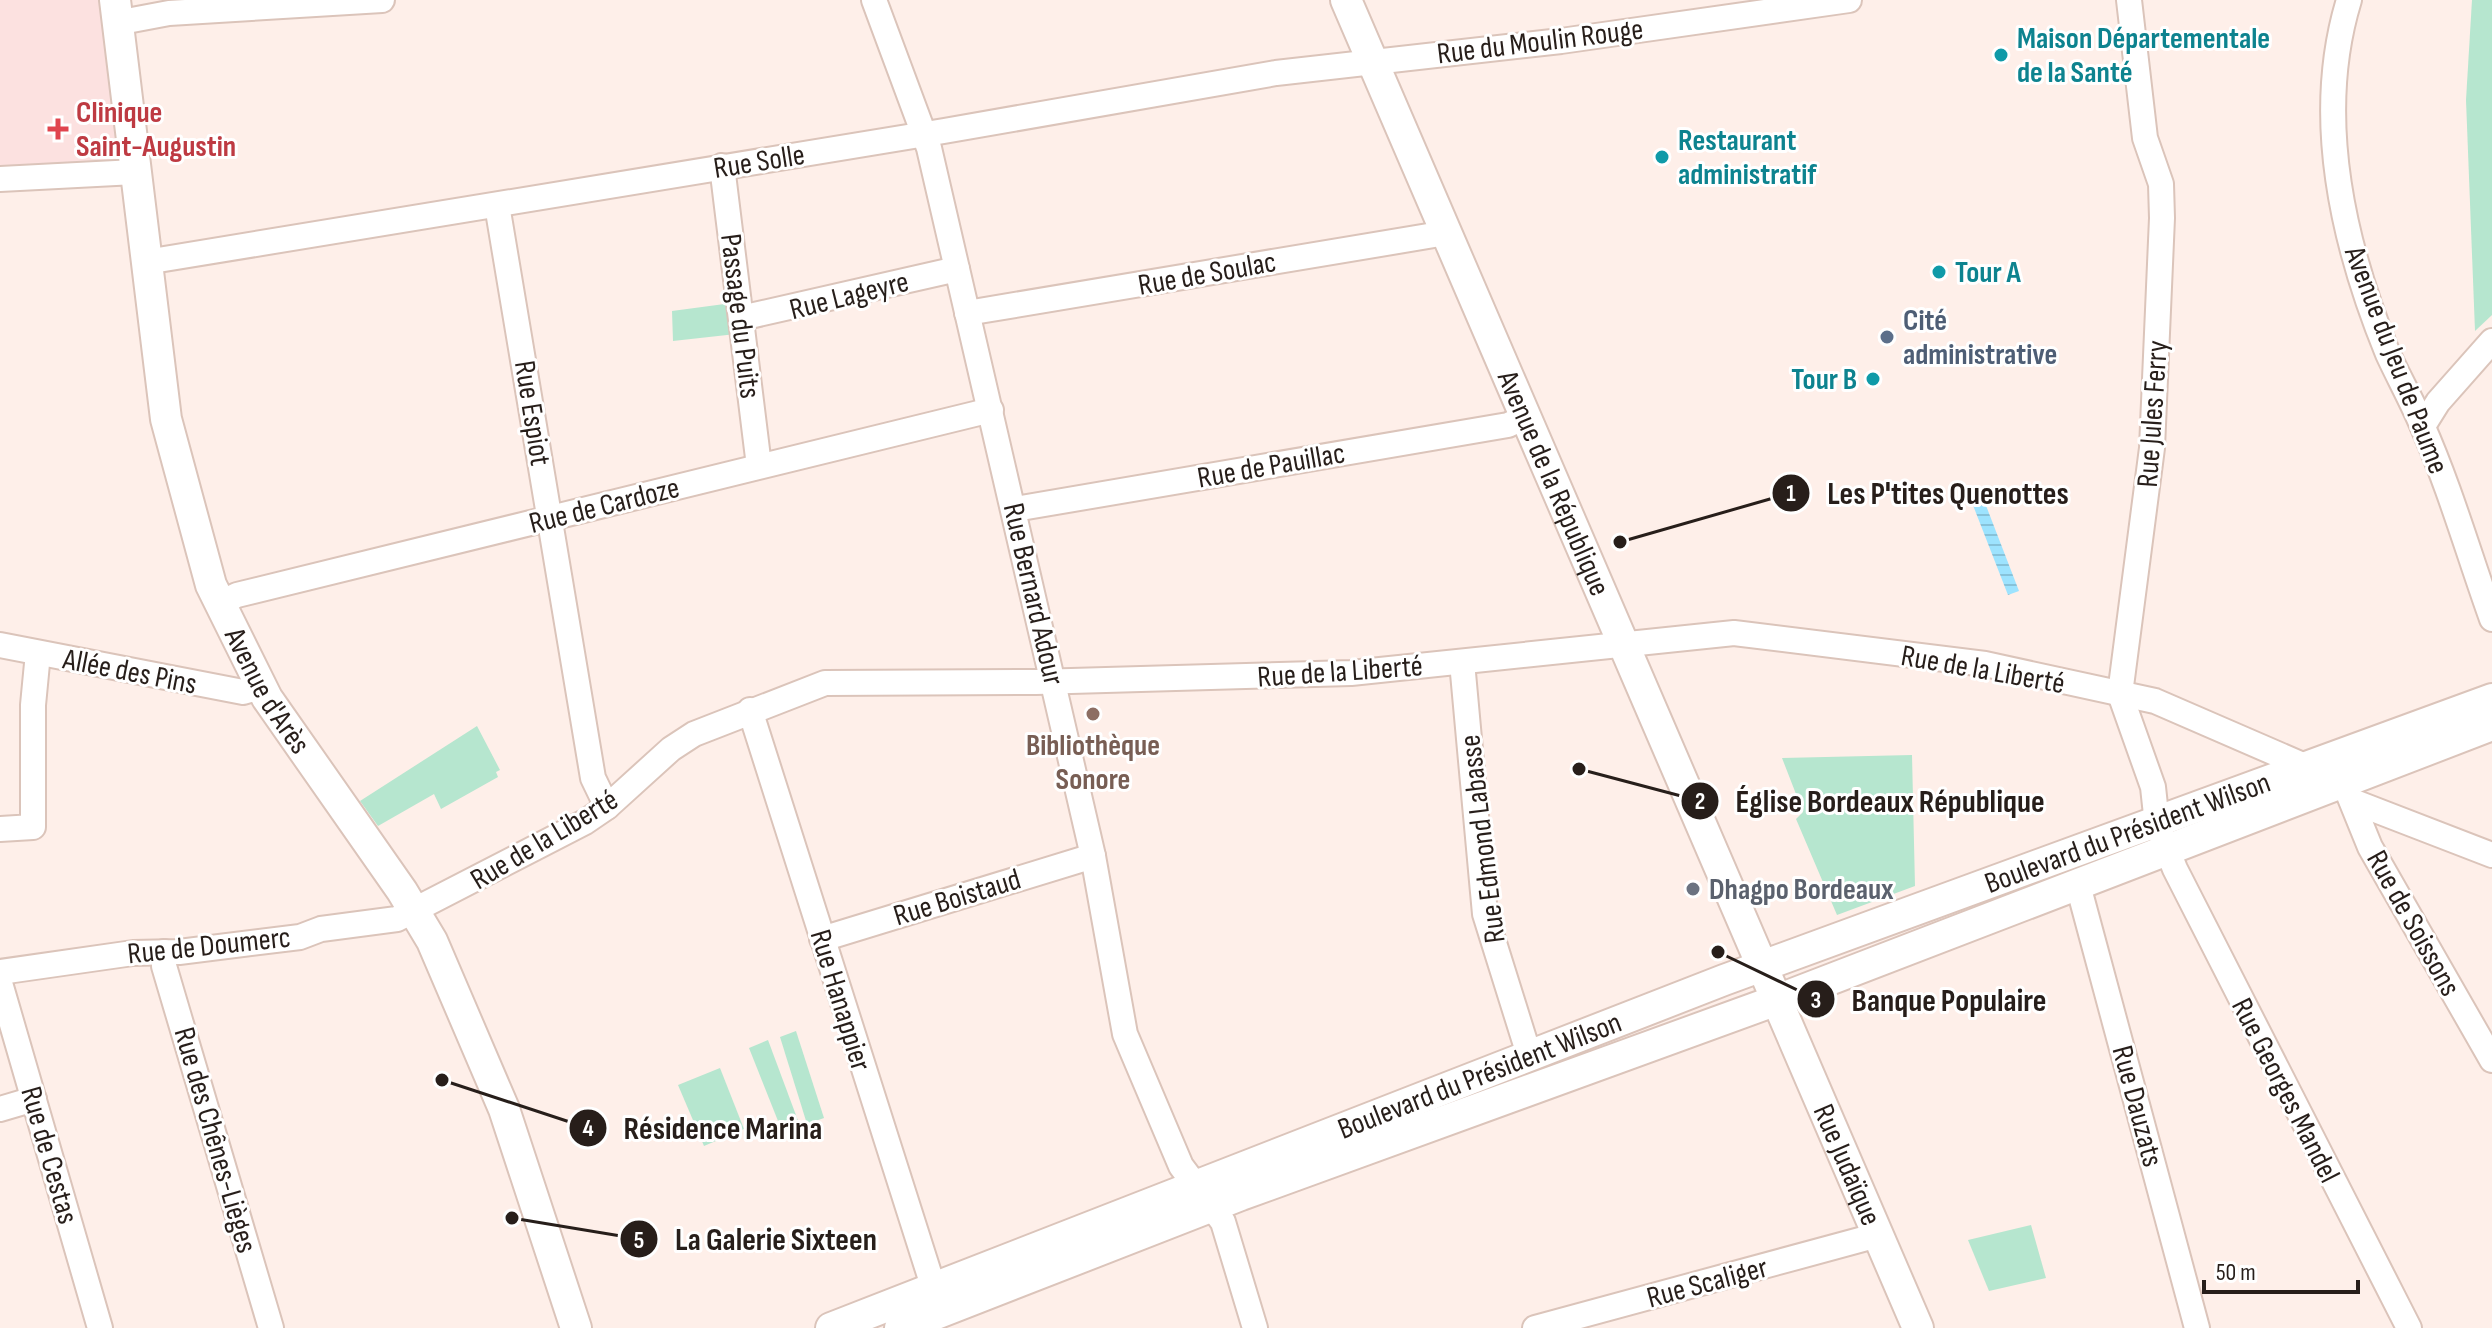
<svg xmlns="http://www.w3.org/2000/svg" width="2492" height="1328" font-family="'Sofia Sans Condensed',sans-serif">
	<style>
		.medical { fill: #fce1e0 }
		.garden { fill: #b6e6cf }
		.water { fill: url(#water-rules) }
		.lines { fill: none; stroke-linecap: round; stroke-linejoin: round }
		.minor-casing { stroke: #dbc4ba; stroke-width: 28 }
		.major-casing { stroke: #dbc4ba; stroke-width: 34 }
		.minor { stroke: #fff; stroke-width: 24 }
		.major { stroke: #fff; stroke-width: 30 }
		.culture-dot { fill: #0f9aa8; stroke: #fff; stroke-width: 3 }
		.health-dot { fill: #e0444e; stroke: #fff; stroke-width: 3 }
		.service-dot { fill: #5c6f8a; stroke: #fff; stroke-width: 3 }
		.education-dot { fill: #8d6e63; stroke: #fff; stroke-width: 3 }
		.worship-dot { fill: #6b7280; stroke: #fff; stroke-width: 3 }
		.labels { text-anchor: middle; stroke-width: 6; stroke-linejoin: round; paint-order: stroke }
		.culture-label { font-size: 30px; font-weight: bold; fill: #0d838f; stroke: #fff; text-anchor: start }
		.street-label { font-size: 30px; fill: #271e1a; stroke: #fff }
		.health-label { font-size: 30px; font-weight: bold; fill: #be3a42; stroke: #fff; text-anchor: start }
		.service-label { font-size: 30px; font-weight: bold; fill: #4e5e75; stroke: #fff; text-anchor: start }
		.education-label { font-size: 30px; font-weight: bold; fill: #785e54; stroke: #fff }
		.worship-label { font-size: 30px; font-weight: bold; fill: #5b616d; stroke: #fff; text-anchor: start }
		.leader { fill: none; stroke: #271e1a; stroke-width: 3 }
		.callout-dot { fill: #271e1a; stroke: #fff; stroke-width: 3 }
		.mark-label { font-size: 24px; text-anchor: middle; font-weight: bold; fill: #fff }
		.callout-label { font-size: 32px; text-anchor: middle; font-weight: bold; fill: #271e1a; stroke: #fff; stroke-width: 6; stroke-linejoin: round; paint-order: stroke }
	</style>
	<defs>
		<pattern id="water-rules" width="6" height="5" patternUnits="userSpaceOnUse" patternTransform="scale(2)"><rect width="6" height="5" fill="#9de3fe"/><path d="M0 2.5h6" fill="none" stroke="#87c2d9"/></pattern>
	</defs>
	<rect width="100%" height="100%" fill="#feefe9"/>
	<path class="medical" d="M0,0H99L123,186L0,190Z"/>
	<g class="garden">
		<path d="M2472,0H2492V315L2475,331L2466,100Z"/>
		<path d="M732,303L736,334L673,341L672,311Z"/>
		<path d="M477,726L500,770L496,772L498,777L441,809L434,794L378,826L360,801Z"/>
		<path d="M1912,755L1915,886L1837,915L1796,819L1803,812L1782,758Z"/>
		<path d="M796,1031L824,1118L807,1124L780,1037Z"/>
		<path d="M768,1040L800,1126L782,1131L749,1048Z"/>
		<path d="M720,1068L744,1129L704,1146L678,1085Z"/>
		<path d="M2031,1225L2046,1278L1989,1291L1968,1240Z"/>
	</g>
	<path class="water" d="M1980,490L2019,591L2008,595L1969,495Z"/>
	<g class="lines">
		<defs>
			<g id="minor">
				<path d="M874,0L929,148L1093,856L1125,1034L1181,1166L1223,1222L1255,1328"/>
				<path d="M2129,0L2145,138L2161,184L2162,218L2152,448L2120,694L2153,787L2157,824L2175,869L2409,1328"/>
				<path d="M2349,0C2313,117 2343,244 2388,354C2399,378 2412,401 2422,425C2450,488 2469,555 2492,619"/>
				<path d="M116,23L169,13L382,0"/>
				<path d="M722,166L759,466"/>
				<path d="M0,179L135,172"/>
				<path d="M497,205L593,778L607,807"/>
				<path d="M146,262L944,131L1276,73L1561,41L1849,0"/>
				<path d="M967,313L1446,233"/>
				<path d="M741,318L957,269"/>
				<path d="M2423,426L2438,402L2492,341"/>
				<path d="M1015,509L1508,425L1525,417"/>
				<path d="M219,604L237,595L991,410"/>
				<path d="M0,645L243,692L260,687"/>
				<path d="M1462,662L1485,914L1530,1058"/>
				<path d="M750,710L934,1289"/>
				<path d="M2352,801L2492,855"/>
				<path d="M0,829L33,827V705L38,653"/>
				<path d="M2078,885L2197,1328"/>
				<path d="M822,939L1093,856"/>
				<path d="M164,952V966L271,1328"/>
				<path d="M0,972L133,953L179,952L300,937L321,929L397,919L585,822L607,807L671,749L694,734L825,683L1036,682L1351,673L1734,633L1985,664L2155,701L2344,783L2370,847L2492,1060"/>
				<path d="M0,983L100,1328"/>
				<path d="M0,1109L34,1099"/>
				<path d="M1535,1328L1878,1235"/>
			</g>
			<g id="major">
				<path id="s1" d="M115,0L166,419L211,585L267,698L402,891L432,941L504,1109L576,1328"/>
				<path id="s2" d="M1346,0L1918,1328"/>
				<path id="s3" d="M831,1328L1724,980L2492,699"/>
				<path d="M900,1328L1241,1195L1777,1000L2492,725"/>
			</g>
		</defs>
		<use href="#minor" class="minor-casing"/>
		<use href="#major" class="major-casing"/>
		<use href="#minor" class="minor"/>
		<use href="#major" class="major"/>
	</g>
	<g class="culture-dot">
		<circle cx="2001" cy="55" r="8"/>
		<circle cx="1662" cy="157" r="8"/>
		<circle cx="1939" cy="272" r="8"/>
		<circle cx="1873" cy="379" r="8"/>
	</g>
	<path class="health-dot" d="M54 117h8v8h8v8h-8v8h-8v-8h-8v-8h8z"/>
	<circle class="service-dot" cx="1887" cy="337" r="8"/>
	<circle class="education-dot" cx="1093" cy="714" r="8"/>
	<circle class="worship-dot" cx="1693" cy="889" r="8"/>
	<g class="labels">
		<g class="culture-label">
			<text x="2017" y="48">Maison Départementale<tspan x="2017" dy="34">de la Santé</tspan></text>
			<text x="1678" y="150">Restaurant<tspan x="1678" dy="34">administratif</tspan></text>
			<text x="1955" y="282">Tour A</text>
			<text x="1857" y="389" text-anchor="end">Tour B</text>
		</g>
		<g class="street-label">
			<text transform="translate(1540 41) rotate(-7)" y="10">Rue du Moulin Rouge</text>
			<text transform="translate(759 161) rotate(-9)" y="10">Rue Solle</text>
			<text transform="translate(1207 273) rotate(-10)" y="10">Rue de Soulac</text>
			<text transform="translate(849 295) rotate(-14)" y="10">Rue Lageyre</text>
			<text transform="translate(741 316) rotate(83)" y="10">Passage du Puits</text>
			<text transform="translate(2397 360) rotate(69)" y="10">Avenue du Jeu de Paume</text>
			<text transform="translate(533 413) rotate(81)" y="10">Rue Espiot</text>
			<text transform="translate(2152 414) rotate(-86)" y="10">Rue Jules Ferry</text>
			<text transform="translate(1271 465) rotate(-10)" y="10">Rue de Pauillac</text>
			<text dy="10" stroke="none"><textPath href="#s2" startOffset="526">Avenue de la République</textPath></text>
			<text transform="translate(604 505) rotate(-14)" y="10">Rue de Cardoze</text>
			<text transform="translate(1034 594) rotate(77)" y="10">Rue Bernard Adour</text>
			<text transform="translate(1983 669) rotate(10)" y="10">Rue de la Liberté</text>
			<text transform="translate(130 671) rotate(11)" y="10">Allée des Pins</text>
			<text transform="translate(1340 671) rotate(-4)" y="10">Rue de la Liberté</text>
			<text dy="10" stroke="none"><textPath href="#s1" startOffset="714">Avenue d'Arès</textPath></text>
			<text dy="10" stroke="none"><textPath href="#s3" startOffset="1388">Boulevard du Président Wilson</textPath></text>
			<text transform="translate(544 839) rotate(-31)" y="10">Rue de la Liberté</text>
			<text transform="translate(1482 839) rotate(-97)" y="10">Rue Edmond Labasse</text>
			<text transform="translate(957 897) rotate(-17)" y="10">Rue Boistaud</text>
			<text transform="translate(2414 923) rotate(61)" y="10">Rue de Soissons</text>
			<text transform="translate(209 945) rotate(-6)" y="10">Rue de Doumerc</text>
			<text transform="translate(841 1000) rotate(73)" y="10">Rue Hanappier</text>
			<text dy="10" stroke="none"><textPath href="#s3" startOffset="696">Boulevard du Président Wilson</textPath></text>
			<text transform="translate(2286 1090) rotate(63)" y="10">Rue Georges Mandel</text>
			<text transform="translate(2138 1106) rotate(75)" y="10">Rue Dauzats</text>
			<text transform="translate(216 1140) rotate(74)" y="10">Rue des Chênes-Lièges</text>
			<text transform="translate(50 1155) rotate(74)" y="10">Rue de Cestas</text>
			<text dy="10" stroke="none"><textPath href="#s2" startOffset="1268">Rue Judaïque</textPath></text>
			<text transform="translate(1707 1282) rotate(-15)" y="10">Rue Scaliger</text>
		</g>
		<g class="health-label">
			<text x="76" y="122">Clinique<tspan x="76" dy="34">Saint-Augustin</tspan></text>
		</g>
		<g class="service-label">
			<text x="1903" y="330">Cité<tspan x="1903" dy="34">administrative</tspan></text>
		</g>
		<g class="education-label">
			<text x="1093" y="755">Bibliothèque<tspan x="1093" dy="34">Sonore</tspan></text>
		</g>
		<g class="worship-label">
			<text x="1709" y="899">Dhagpo Bordeaux</text>
		</g>
	</g>
	<path class="leader" d="M1620 542L1791 493M1579 769L1700 801M1718 952L1816 999M442 1080L588 1128M512 1218L639 1239"/>
	<g class="callout-dot">
		<circle cx="1620" cy="542" r="8"/>
		<circle cx="1579" cy="769" r="8"/>
		<circle cx="1718" cy="952" r="8"/>
		<circle cx="442" cy="1080" r="8"/>
		<circle cx="512" cy="1218" r="8"/>
		<circle cx="1791" cy="493" r="20"/>
		<circle cx="1700" cy="801" r="20"/>
		<circle cx="1816" cy="999" r="20"/>
		<circle cx="588" cy="1128" r="20"/>
		<circle cx="639" cy="1239" r="20"/>
	</g>
	<g class="mark-label">
		<text x="1791" y="501">1</text>
		<text x="1700" y="809">2</text>
		<text x="1816" y="1008">3</text>
		<text x="588" y="1136">4</text>
		<text x="639" y="1248">5</text>
	</g>
	<g class="callout-label">
		<text x="1948" y="504">Les P'tites Quenottes</text>
		<text x="1890" y="812">Église Bordeaux République</text>
		<text x="1949" y="1011">Banque Populaire</text>
		<text x="723" y="1139">Résidence Marina</text>
		<text x="776" y="1250">La Galerie Sixteen</text>
	</g>
	<path d="M2204 1280v12h154v-12" fill="none" stroke="#271e1a" stroke-width="4"/>
	<text x="2216" y="1280" font-size="24" fill="#271e1a" stroke="#ffffff" stroke-width="6" paint-order="stroke">50 m</text>
</svg>
